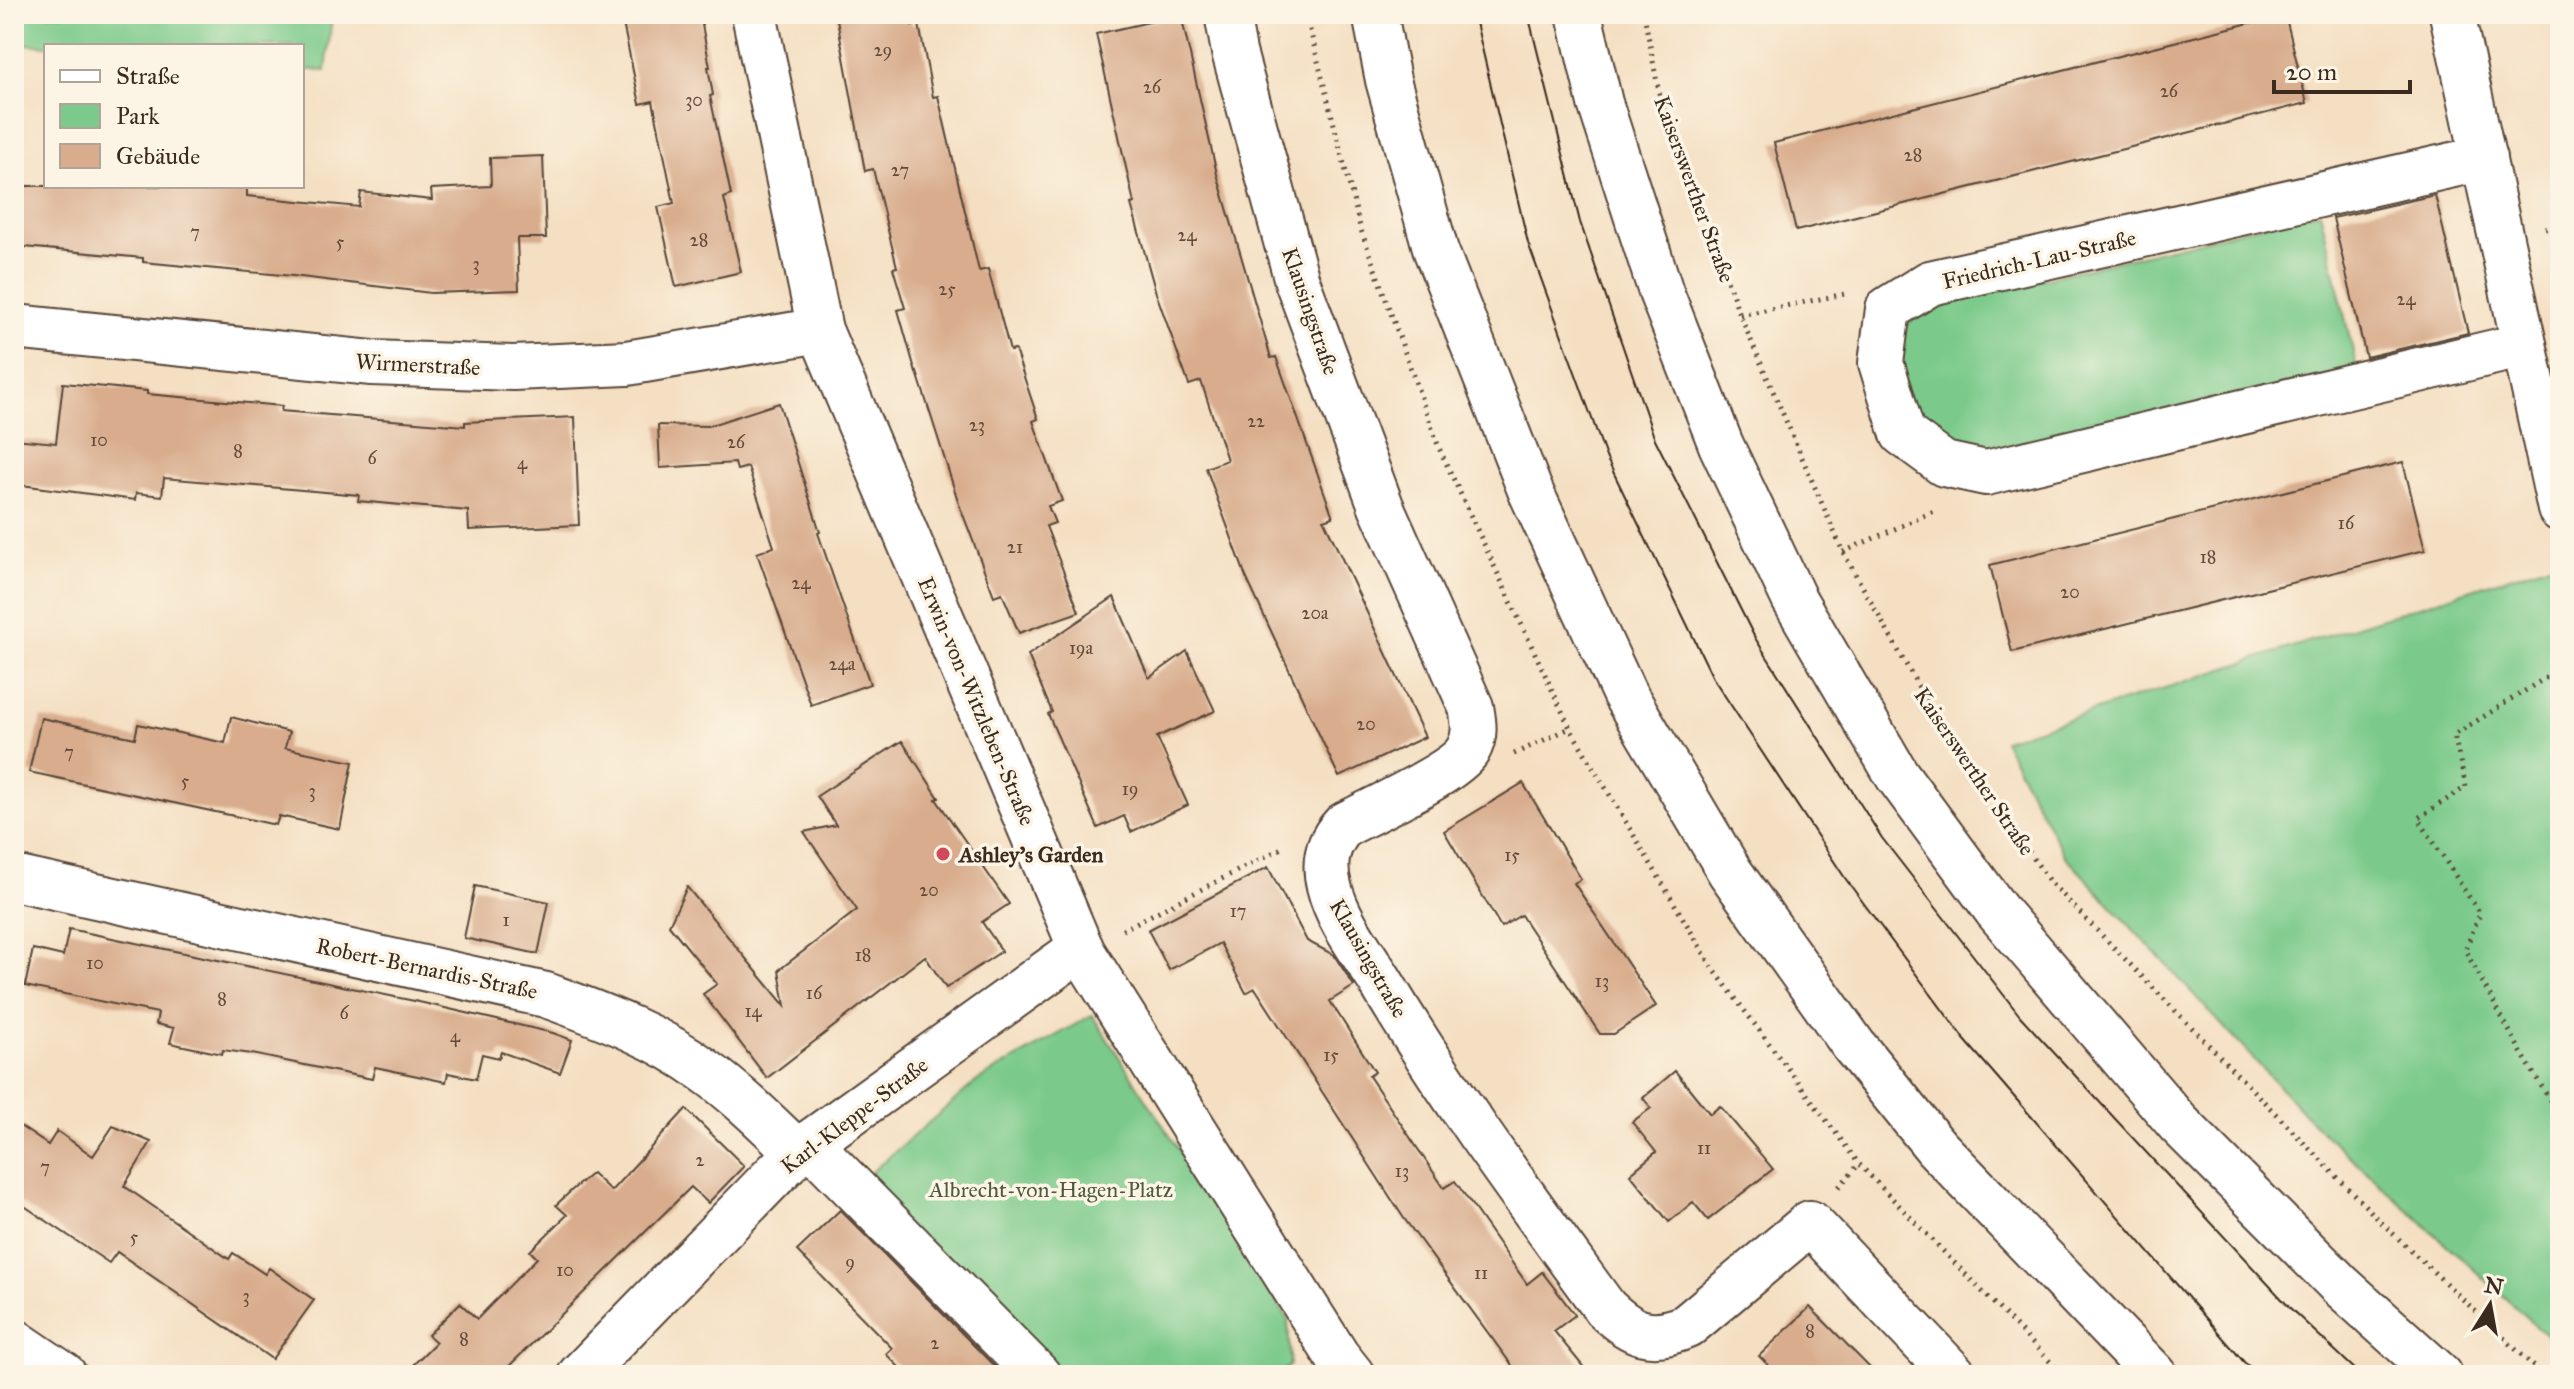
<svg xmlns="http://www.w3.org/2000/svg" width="2574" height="1389" font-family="'IM FELL Great Primer',serif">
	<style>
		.green { fill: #7bca8b; stroke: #5b7a54; stroke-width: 2 }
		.building { fill: #d8ac8c }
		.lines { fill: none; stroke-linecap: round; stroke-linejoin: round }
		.minor-casing { stroke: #574537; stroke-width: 48 }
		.path { stroke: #574537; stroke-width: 5; stroke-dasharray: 2 6; stroke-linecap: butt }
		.minor { stroke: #fff; stroke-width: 44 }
		.tram { stroke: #3b2a1e; stroke-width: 2 }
		.poi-dot { fill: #d1495b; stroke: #fcf5e5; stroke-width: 3 }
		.labels { text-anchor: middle; stroke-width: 7; stroke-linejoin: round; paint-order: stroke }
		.number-label { font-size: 18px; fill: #624a3a }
		.street-label { font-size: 22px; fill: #3b2a1e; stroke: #fcf5e5 }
		.poi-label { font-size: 22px; font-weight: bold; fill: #3b2a1e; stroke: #fcf5e5; text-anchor: start }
		.park-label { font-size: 22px; fill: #4e5a3f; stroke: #fcf5e5 }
	</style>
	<rect width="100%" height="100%" fill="#fcf5e5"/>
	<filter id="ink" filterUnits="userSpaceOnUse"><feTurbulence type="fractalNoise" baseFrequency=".0125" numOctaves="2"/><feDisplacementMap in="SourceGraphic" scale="16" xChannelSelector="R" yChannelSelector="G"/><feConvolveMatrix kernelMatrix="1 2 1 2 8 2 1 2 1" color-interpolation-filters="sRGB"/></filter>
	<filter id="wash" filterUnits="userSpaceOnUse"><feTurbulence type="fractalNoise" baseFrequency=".006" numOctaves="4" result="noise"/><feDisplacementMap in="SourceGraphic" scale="32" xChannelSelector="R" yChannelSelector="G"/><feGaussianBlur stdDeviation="1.8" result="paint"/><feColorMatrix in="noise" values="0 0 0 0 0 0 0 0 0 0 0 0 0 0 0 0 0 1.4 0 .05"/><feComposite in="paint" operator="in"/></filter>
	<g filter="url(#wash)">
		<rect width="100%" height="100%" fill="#f4dfc2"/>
		<g class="green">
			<path d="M14,14H332L326,71L302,69V46H49L14,43Z"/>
			<path d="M2320,211L2357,369L1987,462L1931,439L1908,398L1896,355L1901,332L1922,309Z"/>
			<path d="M2556,562L2560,579V1348L2314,1124L2064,855L2003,740Z"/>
			<path d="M1092,1015L1288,1319L1290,1365L1278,1375H1054L861,1181L977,1081Z"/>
		</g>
		<g id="blocks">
			<g class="building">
				<path d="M621,14H700L710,67H708L713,95L710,96L731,195L724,198L741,272L676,287L658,207L674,203L653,101L640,104Z"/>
				<path d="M836,14H910L912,25L919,24L933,97L938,96L979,271L988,269L1010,351L1015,350L1038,419L1033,421L1062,501L1048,506L1055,523L1046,526L1079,612L1019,633L1002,593L994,596L959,504L917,372L916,373L898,310L905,308L893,268L897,267L873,169L865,171Z"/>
				<path d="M2285,14L2307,103L1796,231L1774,143Z"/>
				<path d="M1181,15L1217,174L1271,358L1276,357L1333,517L1324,520L1425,737L1339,777L1246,577L1206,468L1227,460L1201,381L1189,385L1156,293L1131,204L1134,203L1096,34Z"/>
				<path d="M543,156L546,238H517L519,290L431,293L293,276L143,262V258L14,246V186H222L247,188V196L359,207L361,192L432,200L431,189L491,186L490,158Z"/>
				<path d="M2435,195L2468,333L2366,357L2333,218Z"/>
				<path d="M63,383L147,391V394L282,406L281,411L465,426V422L575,417L579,525L469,530L468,511L358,501L359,495L164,478L162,496L136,493L135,500L14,484V439L56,443Z"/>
				<path d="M779,403L820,532L818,533L870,684L811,705L757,553L774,547L748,467L737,470L735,463L660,468L658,425L708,426Z"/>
				<path d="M2403,462L2425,550L2012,652L1990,565Z"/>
				<path d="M1114,597L1149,678L1187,651L1215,711L1157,737L1188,805L1131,832L1124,816L1098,828L1048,714L1052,712L1028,655Z"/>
				<path d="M231,717L289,732L285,748L353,762L340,829L279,816L276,825L29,772L41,718L135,738L138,724L225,743Z"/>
				<path d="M902,741L939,798L936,799L1009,904L982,922L1002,951L946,988L925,956L767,1078L703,994L717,984L669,925L687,887L785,1006L779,970L857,910L804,832L836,825L817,796Z"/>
				<path d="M1523,783L1581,879L1574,883L1656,1006L1614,1034H1600L1521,915L1501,927L1444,831Z"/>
				<path d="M1268,867L1307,941L1334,955L1354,986L1330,1001L1375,1072L1369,1076L1444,1188L1455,1181L1527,1284L1542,1272L1575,1315L1554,1331L1590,1375H1519L1403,1217L1255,988L1246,993L1220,943L1169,970L1148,930Z"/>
				<path d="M475,886L549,902L538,954L464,938Z"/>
				<path d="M69,929L419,1002L553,1033L572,1040L560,1073L501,1052L499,1058L482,1054L476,1079L448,1073L446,1082L375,1067L372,1079L252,1054L223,1050L222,1054L170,1043L174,1028L156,1024L158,1013L25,986L33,949L63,956Z"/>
				<path d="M1675,1071L1710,1114L1720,1106L1773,1169L1708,1220L1693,1202L1669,1222L1630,1174L1656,1152L1632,1122L1651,1108L1643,1098Z"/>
				<path d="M686,1109L744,1166L708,1203L691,1187L500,1375H403L436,1342L428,1335L460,1303L477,1319L537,1258L530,1251L567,1215L556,1205L572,1190L592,1173L611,1191Z"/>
				<path d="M14,1122L48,1145L57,1131L93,1156L113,1126L151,1142L124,1186L229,1259L233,1253L265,1274L269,1268L314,1300L272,1359L117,1252L109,1263L14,1199Z"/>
				<path d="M840,1210L868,1238L1003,1375H907L886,1354L892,1348L797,1251Z"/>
				<path d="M1810,1307L1877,1375H1778L1759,1356Z"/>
			</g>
		</g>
	</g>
	<g filter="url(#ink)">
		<use href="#blocks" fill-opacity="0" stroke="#574537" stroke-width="2"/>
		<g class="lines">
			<defs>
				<g id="minor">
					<path d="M754,14L820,330L1082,951L1337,1356L1352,1375"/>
					<path d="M1227,14L1234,52L1297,281L1381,506L1471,707C1474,723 1476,736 1468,750C1457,771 1369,812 1344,825C1327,843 1323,862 1329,886C1337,920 1363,953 1381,982C1448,1095 1527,1201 1605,1308C1632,1334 1651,1342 1687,1326L1810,1223L1954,1375"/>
					<path d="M1375,14L1388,80L1436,251L1530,490L1624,693L1730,872L1854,1046L1936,1147L2155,1375"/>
					<path d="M1579,14L1600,103L1661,292L1721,445L1794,599L1897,775L1997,911L2178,1123L2340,1285L2440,1375"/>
					<path d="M2452,14L2560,509"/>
					<path d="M2484,158L1930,283L1888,309L1881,363L1903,434L1944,464L1986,473L2524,345"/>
					<path d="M14,327L372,363L513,368L627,363L820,330"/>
					<path d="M14,878L546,995C600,1015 657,1035 704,1070C738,1094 767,1123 797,1152"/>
					<path d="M809,1143L1038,1375"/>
					<path d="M14,1341L64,1375"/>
					<path d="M580,1375L797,1152L1081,948"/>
				</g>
			</defs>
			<use href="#minor" class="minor-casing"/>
			<g class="path">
				<path d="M1306,14L1360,227L1439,448L1570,728L1712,967L1859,1164L2063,1375"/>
				<path d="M1644,14L1660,98L1740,315L1843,552L1926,700L2049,881L2383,1224L2543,1375"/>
				<path d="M2545,228L2560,224"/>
				<path d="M1740,315L1845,294"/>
				<path d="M1843,552L1937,510"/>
				<path d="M2560,669L2454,735L2466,787L2418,818L2480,914L2465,950L2521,1052L2560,1117"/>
				<path d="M1514,754L1570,728"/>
				<path d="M1122,930L1284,847"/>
				<path d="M1839,1187L1859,1164"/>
			</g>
			<use href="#minor" class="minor"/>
			<g class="tram">
				<path d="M1474,14L1528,243L1606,457L1713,678L1845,878L1964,1039L2244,1362L2259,1375"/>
				<path d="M1528,14L1580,222L1654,437L1755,638L1882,838L2020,1016L2292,1310L2361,1375"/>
			</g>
		</g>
	</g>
	<circle class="poi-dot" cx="943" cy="854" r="8"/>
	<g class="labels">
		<g class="number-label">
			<text x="883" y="56">29</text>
			<text x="1152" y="93">26</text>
			<text x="2169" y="97">26</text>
			<text x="694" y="106">30</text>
			<text x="1913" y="161">28</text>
			<text x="900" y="176">27</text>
			<text x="195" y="238">7</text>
			<text x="1187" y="241">24</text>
			<text x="699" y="246">28</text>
			<text x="340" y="248">5</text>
			<text x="476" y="270">3</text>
			<text x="947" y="295">25</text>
			<text x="2406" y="305">24</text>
			<text x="1256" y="427">22</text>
			<text x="977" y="431">23</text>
			<text x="99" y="446">10</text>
			<text x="736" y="448">26</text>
			<text x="238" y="457">8</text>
			<text x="372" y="464">6</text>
			<text x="522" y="469">4</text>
			<text x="2346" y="529">16</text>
			<text x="1015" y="553">21</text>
			<text x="2208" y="563">18</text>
			<text x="801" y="589">24</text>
			<text x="2070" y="598">20</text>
			<text x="1315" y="619">20a</text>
			<text x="1081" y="654">19a</text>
			<text x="842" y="670">24a</text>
			<text x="1366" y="730">20</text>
			<text x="69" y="758">7</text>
			<text x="185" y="787">5</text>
			<text x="1130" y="795">19</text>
			<text x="312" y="797">3</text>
			<text x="1512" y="861">15</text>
			<text x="929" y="896">20</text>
			<text x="1238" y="917">17</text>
			<text x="506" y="926">1</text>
			<text x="863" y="961">18</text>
			<text x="95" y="969">10</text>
			<text x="1602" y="987">13</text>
			<text x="814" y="999">16</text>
			<text x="222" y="1005">8</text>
			<text x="753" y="1017">14</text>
			<text x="344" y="1019">6</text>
			<text x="455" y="1042">4</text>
			<text x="1331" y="1061">15</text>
			<text x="1704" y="1154">11</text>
			<text x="700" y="1166">2</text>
			<text x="45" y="1173">7</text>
			<text x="1402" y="1177">13</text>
			<text x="134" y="1243">5</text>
			<text x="850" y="1268">9</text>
			<text x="565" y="1276">10</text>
			<text x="1481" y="1279">11</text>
			<text x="246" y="1302">3</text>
			<text x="1810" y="1337">8</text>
			<text x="464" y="1345">8</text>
			<text x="935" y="1349">2</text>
		</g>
		<g class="street-label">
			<text transform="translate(1695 189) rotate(70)" y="8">Kaiserswerther Straße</text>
			<text transform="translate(2039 259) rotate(-13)" y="8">Friedrich-Lau-Straße</text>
			<text transform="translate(1311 311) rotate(71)" y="8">Klausingstraße</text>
			<text transform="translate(418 364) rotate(3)" y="8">Wirmerstraße</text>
			<text transform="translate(977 701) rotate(67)" y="8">Erwin-von-Witzleben-Straße</text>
			<text transform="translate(1975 771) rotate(56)" y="8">Kaiserswerther Straße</text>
			<text transform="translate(1369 958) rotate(60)" y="8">Klausingstraße</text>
			<text transform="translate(427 968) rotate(12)" y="8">Robert-Bernardis-Straße</text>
			<text transform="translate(854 1115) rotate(-37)" y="8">Karl-Kleppe-Straße</text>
		</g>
		<g class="poi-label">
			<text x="959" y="862">Ashley's Garden</text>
		</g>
		<g class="park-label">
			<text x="1051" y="1197">Albrecht-von-Hagen-Platz</text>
		</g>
	</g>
	<rect width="2574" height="1389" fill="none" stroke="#fcf5e5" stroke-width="48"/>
	<rect x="44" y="44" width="260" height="144" fill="#fcf5e5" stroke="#afa495" stroke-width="2"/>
	<rect x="60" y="70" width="40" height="12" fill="#ffffff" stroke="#afa495" stroke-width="2"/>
	<text x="116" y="84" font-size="24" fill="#3b2a1e">Straße</text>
	<rect x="60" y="104" width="40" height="24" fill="#7bca8b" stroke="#afa495" stroke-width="2"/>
	<text x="116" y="124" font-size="24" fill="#3b2a1e">Park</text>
	<rect x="60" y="144" width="40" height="24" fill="#d8ac8c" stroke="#afa495" stroke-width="2"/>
	<text x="116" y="164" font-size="24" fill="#3b2a1e">Gebäude</text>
	<g transform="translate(2490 1305) rotate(11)" stroke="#fcf5e5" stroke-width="6" paint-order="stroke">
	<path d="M0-6L14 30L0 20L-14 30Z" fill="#3b2a1e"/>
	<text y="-12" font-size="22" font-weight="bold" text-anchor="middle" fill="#3b2a1e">N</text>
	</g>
	<path d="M2274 80v12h136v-12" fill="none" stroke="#3b2a1e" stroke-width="4"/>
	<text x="2286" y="80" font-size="24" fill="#3b2a1e" stroke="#fcf5e5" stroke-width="6" paint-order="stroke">20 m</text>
</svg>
